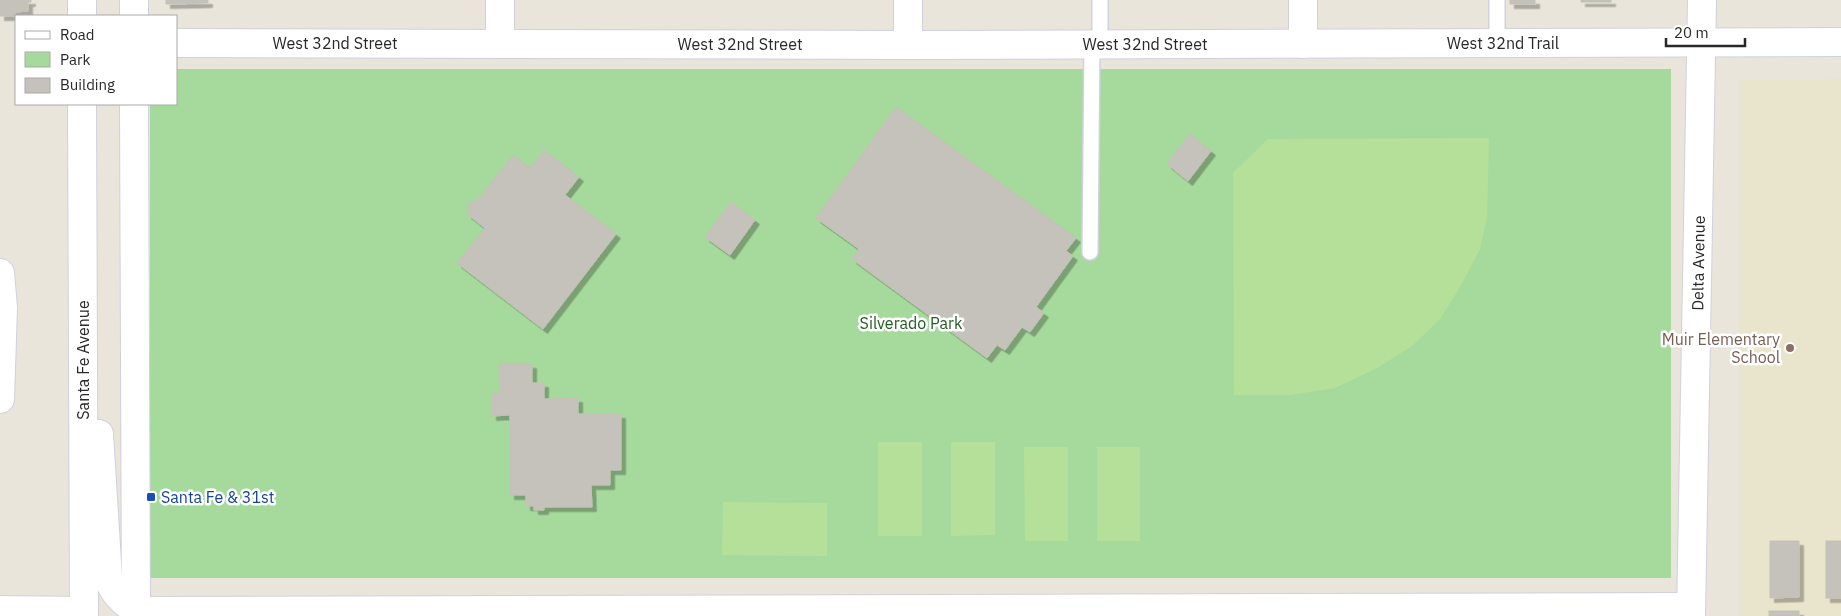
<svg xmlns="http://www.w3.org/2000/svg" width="1841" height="616" font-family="'IBM Plex Sans',sans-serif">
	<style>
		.education { fill: #e9e5cc }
		.green { fill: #a6da9d }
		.pitch { fill: #b5e09a }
		.building { fill: #c4c2ba; stroke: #c4c1b5; filter: url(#shadow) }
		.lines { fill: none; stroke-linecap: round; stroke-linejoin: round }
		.lane-casing { stroke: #d0d0df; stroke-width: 18 }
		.street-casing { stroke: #d0d0df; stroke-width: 30 }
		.secondary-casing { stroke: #d0d0df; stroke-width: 30 }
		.lane { stroke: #fff; stroke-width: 15 }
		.street { stroke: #fff; stroke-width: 28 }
		.secondary { stroke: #fff; stroke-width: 28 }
		.education-dot { fill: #8d6e63; stroke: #fff; stroke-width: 2 }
		.transit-dot { fill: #1a4fb4; stroke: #fff; stroke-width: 2 }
		.labels { text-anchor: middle; stroke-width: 5; stroke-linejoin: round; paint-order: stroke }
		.street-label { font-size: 16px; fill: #282828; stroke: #fff }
		.park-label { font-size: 16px; fill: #225c21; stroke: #fff }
		.education-label { font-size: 16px; fill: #785e54; stroke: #fff; text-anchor: end }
		.transit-label { font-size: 16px; fill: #164399; stroke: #fff; text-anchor: start }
	</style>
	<defs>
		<filter id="shadow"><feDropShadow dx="4.5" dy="4.5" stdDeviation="0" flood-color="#0004"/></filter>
	</defs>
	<rect width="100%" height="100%" fill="#e9e5db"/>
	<path class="education" d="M1841,79V616H1739V80Z"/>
	<path class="green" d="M176,69H1671V578H150V104H176Z"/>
	<g class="pitch">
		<path d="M1489,138L1487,217L1480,249L1460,287L1440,319L1412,346L1377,368L1335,388L1290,395H1234L1233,173L1268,139Z"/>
		<rect x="878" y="442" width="44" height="94"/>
		<path d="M951,442H995V535L951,536Z"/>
		<path d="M1024,447H1068V541H1025Z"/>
		<rect x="1097" y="447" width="43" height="94"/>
		<path d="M723,502L827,503V556L722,555Z"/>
	</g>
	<g class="building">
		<path d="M0,0H31V2H28V11L15,12V16H0Z"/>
		<path d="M166,0H208V3L166,4Z"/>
		<rect x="1510" y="0" width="25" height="4"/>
		<rect x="1581" y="0" width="30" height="2"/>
		<path d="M896,107L1076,238L1066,251L1073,256L1036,307L1044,313L1030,332L1022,327L1005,350L997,345L987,358L852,259L859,249L816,218Z"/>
		<path d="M1190,134L1211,151L1188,181L1167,164Z"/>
		<path d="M544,150L579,177L565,195L616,234L543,329L457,263L485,228L467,214L470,210L467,208L473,200L476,202L513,155L530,168Z"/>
		<path d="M731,202L755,220L730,255L705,237Z"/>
		<path d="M499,364H532V383H544V399L578,398V414H621V470H610V485H591L592,507H544V510H534V506H526V495H510V415L492,416V393H500Z"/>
		<path d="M1770,541H1799V597L1770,598Z"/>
		<rect x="1826" y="541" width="15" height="57"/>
		<rect x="1769" y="611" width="30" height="5"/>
	</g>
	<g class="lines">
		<defs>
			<g id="lane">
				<path d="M1100,0V44"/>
				<path d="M1497,43V0"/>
				<path d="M1090,252L1092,44"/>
			</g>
			<g id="street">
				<path d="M908,0V45"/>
				<path d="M1303,0V44"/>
				<path d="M176,43L908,45L1841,42"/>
				<path d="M500,44V0"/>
				<path d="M0,273L3,308L0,399"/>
				<path d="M0,610L84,611"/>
				<path d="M136,611L1691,607"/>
				<path d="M1691,616L1702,0"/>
			</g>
			<g id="secondary">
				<path d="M82,0V16"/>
				<path d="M134,0V16"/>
				<path d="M82,104L84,616"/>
				<path d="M134,104L136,616"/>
				<path d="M99,434L108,578C114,594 122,601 136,611"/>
			</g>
		</defs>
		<use href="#lane" class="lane-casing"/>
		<use href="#street" class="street-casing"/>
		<use href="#secondary" class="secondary-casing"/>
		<use href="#lane" class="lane"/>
		<use href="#street" class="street"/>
		<use href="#secondary" class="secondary"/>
	</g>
	<circle class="education-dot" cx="1790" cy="348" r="5"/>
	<rect class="transit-dot" x="146" y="492" width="10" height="10" rx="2.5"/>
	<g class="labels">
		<g class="street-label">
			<text x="335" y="49">West 32nd Street</text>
			<text x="1503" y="49">West 32nd Trail</text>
			<text x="740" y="50">West 32nd Street</text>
			<text x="1145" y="50">West 32nd Street</text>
			<text transform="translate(1698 263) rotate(-89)" y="6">Delta Avenue</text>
			<text transform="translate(83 360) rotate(-90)" y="6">Santa Fe Avenue</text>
		</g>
		<g class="park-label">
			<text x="911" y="329">Silverado Park</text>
		</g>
		<g class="education-label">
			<text x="1780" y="345">Muir Elementary<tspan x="1780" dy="18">School</tspan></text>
		</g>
		<g class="transit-label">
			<text x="161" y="503">Santa Fe &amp; 31st</text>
		</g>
	</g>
	<rect x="15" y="15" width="162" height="90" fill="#ffffff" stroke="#a9a9a9"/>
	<rect x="25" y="31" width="25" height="8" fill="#ffffff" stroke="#a9a9a9"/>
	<text x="60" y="40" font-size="15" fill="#282828">Road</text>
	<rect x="25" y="52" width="25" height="15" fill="#a6da9d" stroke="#a9a9a9"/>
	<text x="60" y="65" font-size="15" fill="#282828">Park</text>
	<rect x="25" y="78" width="25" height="15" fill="#c4c2ba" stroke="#a9a9a9"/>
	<text x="60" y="90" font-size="15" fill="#282828">Building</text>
	<path d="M1666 38v8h79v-8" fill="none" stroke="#282828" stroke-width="2.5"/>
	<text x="1674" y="38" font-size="15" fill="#282828" stroke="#ffffff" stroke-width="4" paint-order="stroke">20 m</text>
</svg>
